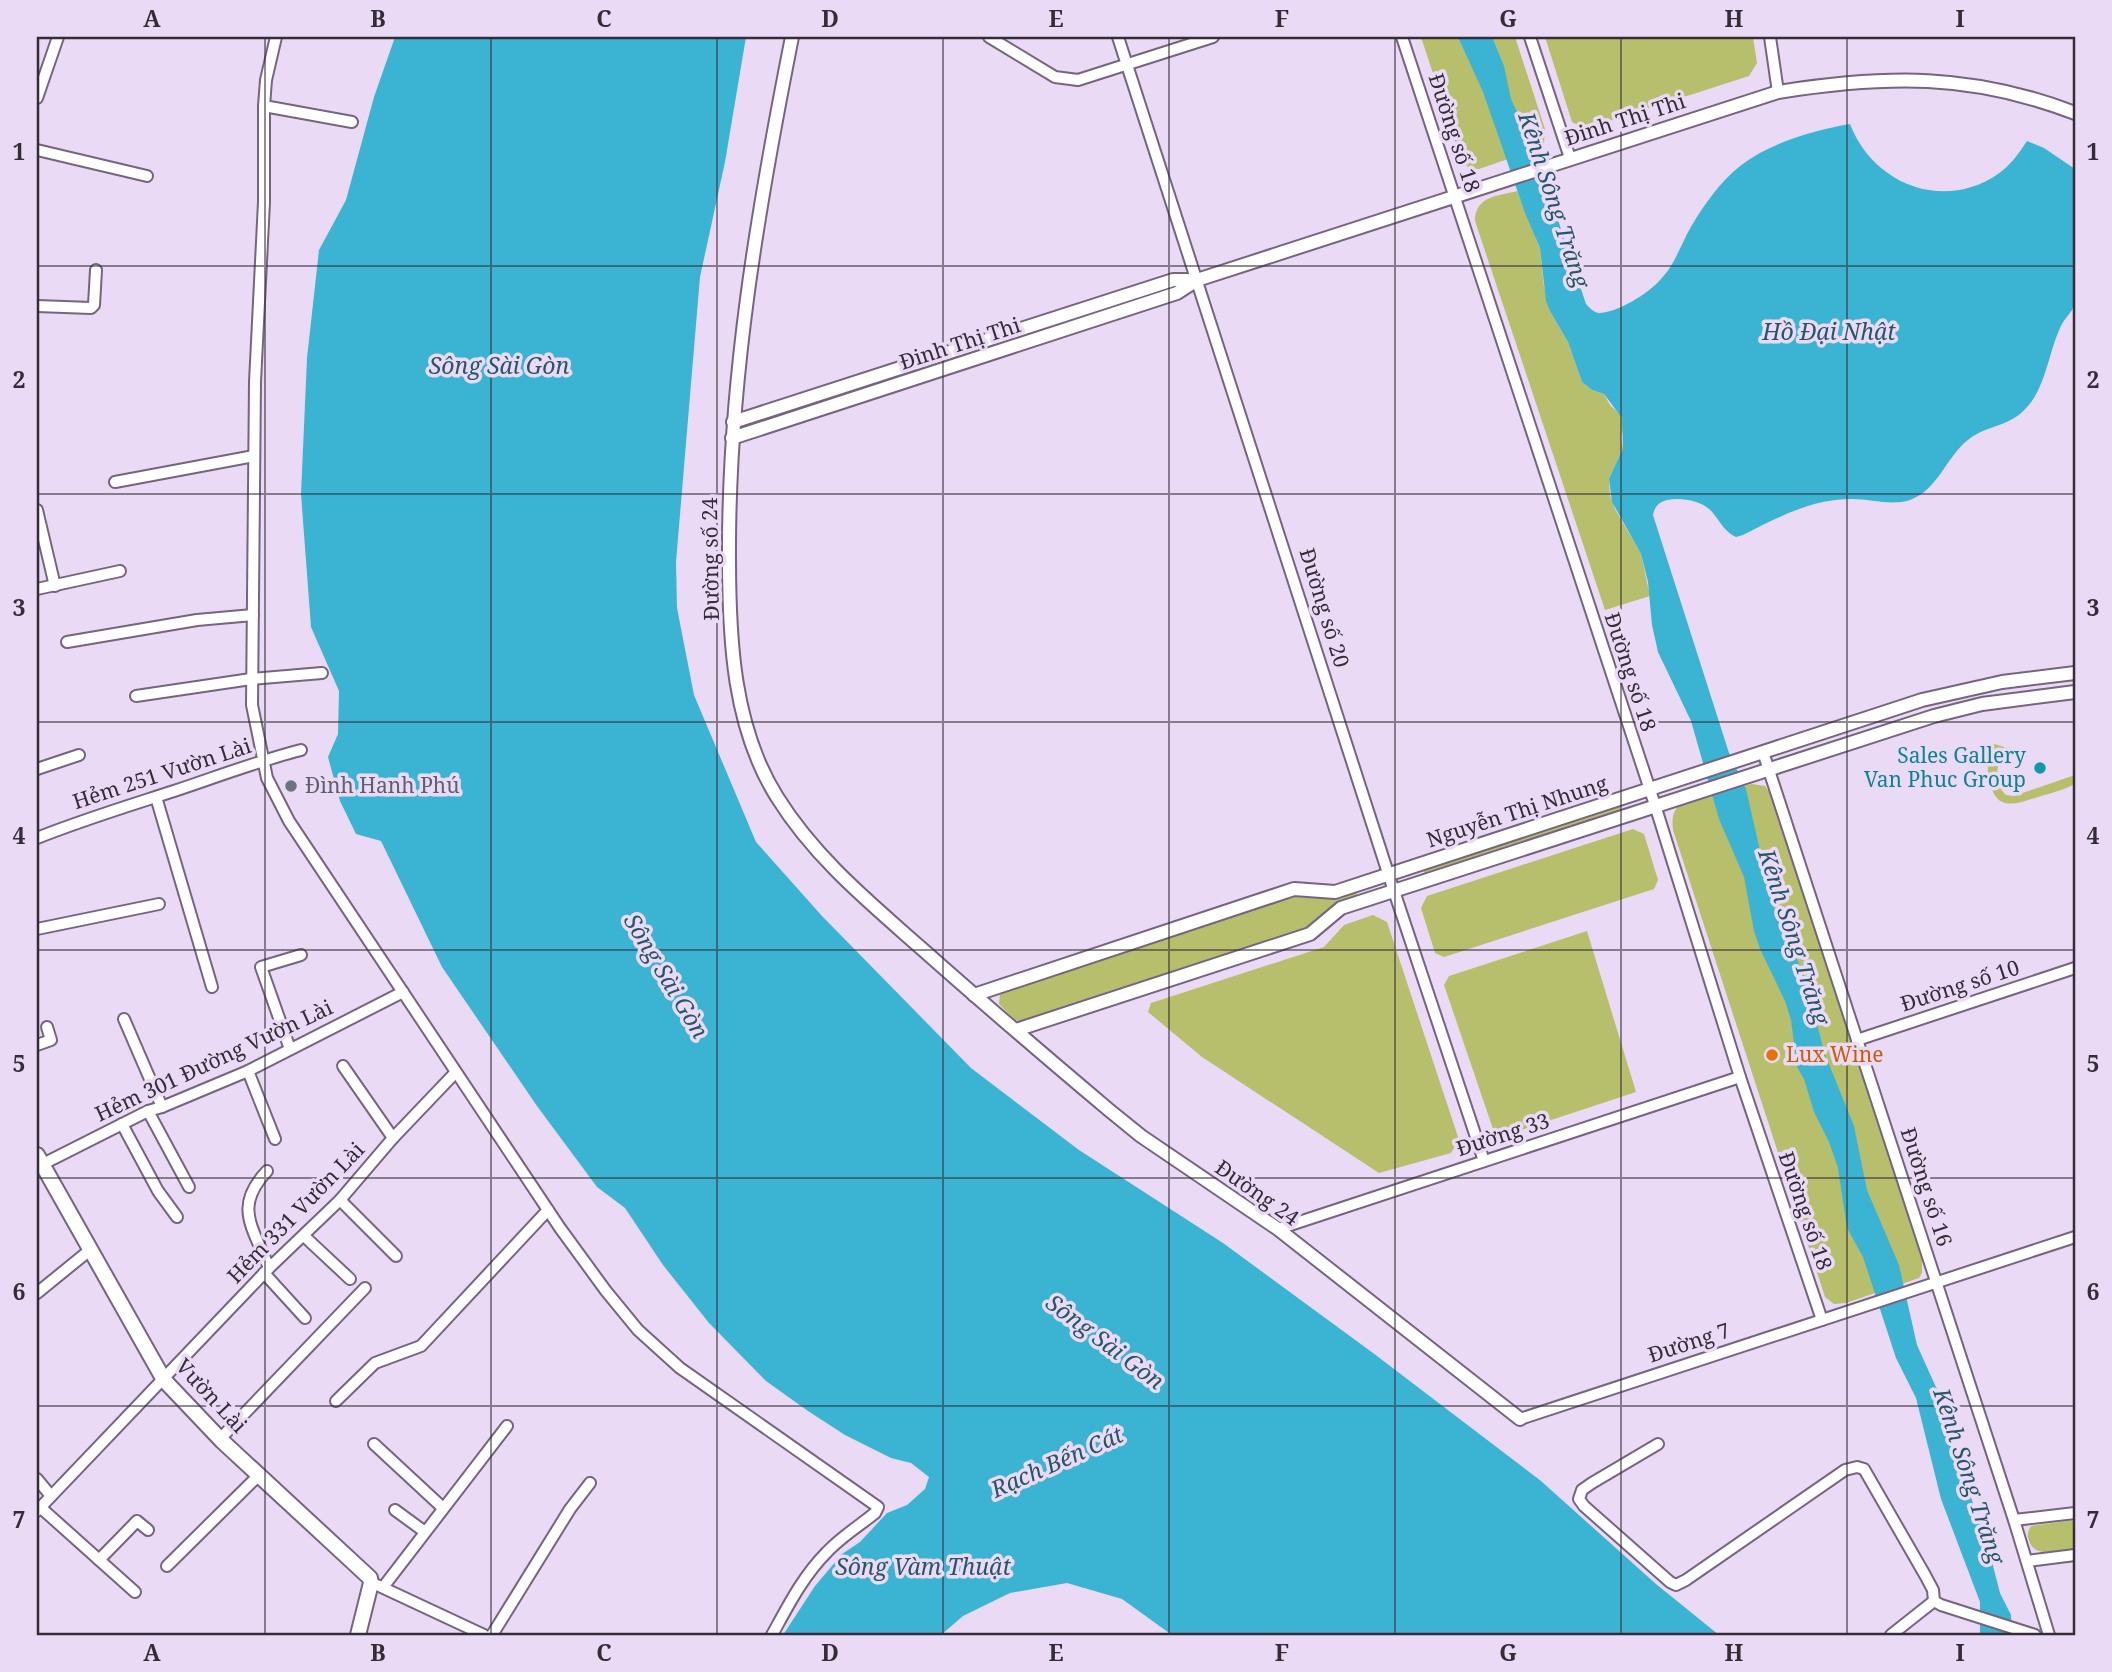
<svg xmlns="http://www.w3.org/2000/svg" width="2112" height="1672" font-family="'Noto Serif',serif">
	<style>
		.green { fill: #b7bf6c }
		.water { fill: #3bb4d4 }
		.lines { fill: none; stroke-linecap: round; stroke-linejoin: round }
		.minor-casing { stroke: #75657e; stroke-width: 14 }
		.tertiary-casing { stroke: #75657e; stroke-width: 16 }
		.secondary-casing { stroke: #75657e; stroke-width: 18 }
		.minor { stroke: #fff; stroke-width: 10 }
		.tertiary { stroke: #fff; stroke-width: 12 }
		.secondary { stroke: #fff; stroke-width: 14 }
		.grid { fill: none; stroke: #342d38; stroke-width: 2; stroke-opacity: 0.55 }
		.culture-dot { fill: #0f9aa8; stroke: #ebdaf6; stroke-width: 2.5 }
		.worship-dot { fill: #6b7280; stroke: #ebdaf6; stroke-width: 2.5 }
		.food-dot { fill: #e8710a; stroke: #ebdaf6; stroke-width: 2.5 }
		.labels { text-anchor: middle; stroke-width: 7; stroke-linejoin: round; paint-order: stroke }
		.street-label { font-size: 21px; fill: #342d38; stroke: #ebdaf6 }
		.culture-label { font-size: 21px; fill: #0d838f; stroke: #ebdaf6; text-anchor: end }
		.worship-label { font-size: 21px; fill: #5b616d; stroke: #ebdaf6; text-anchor: start }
		.food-label { font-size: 21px; fill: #c56008; stroke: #ebdaf6; text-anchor: start }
		.water-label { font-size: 23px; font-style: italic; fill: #265766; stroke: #ebdaf6 }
		.neatline { fill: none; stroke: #342d38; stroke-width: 2.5 }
		.grid-label { font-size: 23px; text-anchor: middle; font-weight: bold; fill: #342d38 }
	</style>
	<rect width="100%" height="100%" fill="#ebdaf6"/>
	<g class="green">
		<path d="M1421,37H1515L1545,129L1544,144L1540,148L1479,169C1471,169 1467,167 1462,162Z"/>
		<path d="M1545,37H1753L1757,63L1749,76L1585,129L1572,122Z"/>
		<path d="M1517,191L1540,248L1544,287L1551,313L1568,342L1582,382L1592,390L1604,394L1610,405L1620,414L1624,426L1621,437L1623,448L1609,479L1610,495L1615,509L1641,554L1650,596L1605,610L1475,221C1475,196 1498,196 1517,191Z"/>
		<path d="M1994,744L2011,749C1995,759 1992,782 2006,795L2014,796L2075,775V784C2064,790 2051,793 2038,797C2013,805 1995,812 1989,778C1987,767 1987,756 1990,745Z"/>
		<path d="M1752,784L1765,786L1771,795L1922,1257V1273L1919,1278L1846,1303L1834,1304L1825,1297L1673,830C1672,820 1672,812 1680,804C1690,796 1737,788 1752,784Z"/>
		<path d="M1620,806L1621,811L1425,875L1423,870Z"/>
		<path d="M1633,829L1644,834L1658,880L1654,889L1444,957L1435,953L1421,908L1427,896Z"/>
		<path d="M1355,892L1358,895L1335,904L1310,928L1023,1022L1015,1020L999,1004L1000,994L1006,990L1295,895L1330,899Z"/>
		<path d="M1373,915L1387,922L1459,1140L1451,1153L1379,1173L1202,1057L1148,1012L1151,1003L1324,947L1344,925Z"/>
		<path d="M1587,931L1636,1092L1506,1135L1493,1129L1444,985L1449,976Z"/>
		<path d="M2075,1520V1549C2062,1550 2037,1559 2030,1543C2027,1537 2027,1532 2031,1526Z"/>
	</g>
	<g class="water">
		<path d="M395,37H746L725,162L700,277L676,562L677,608L694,695L756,842L822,916L971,1068L1079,1150L1223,1243L1373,1353L1541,1481L1656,1584L1719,1635H1172L1122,1599L1067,1583L1010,1593L963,1616L941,1635H783L815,1586L842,1554L860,1542L887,1513L907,1505L925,1489L929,1477L911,1463L891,1458L845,1435L808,1411L766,1381L709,1323L663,1265L625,1208L597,1187L537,1106L442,967L381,841L356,834L340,801L328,757L338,734L339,691L311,627L301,494L307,358L319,250L346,200L374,97Z"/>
		<path d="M1458,37H1492L1504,66L1511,99L1535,151L1586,304C1590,308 1593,312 1599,313C1617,313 1649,293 1660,280C1673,267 1679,250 1687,234C1699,212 1714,190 1732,173C1762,145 1810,131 1850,124C1873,184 1943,212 1998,174C2011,165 2019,153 2027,141L2044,148L2075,169C2075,200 2075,230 2075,260C2075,273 2077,288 2075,302C2074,310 2066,317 2062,324C2047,353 2047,392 2020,414C2004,427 1983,427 1968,440C1946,457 1938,490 1910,500C1891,506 1871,499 1852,499C1811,499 1779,517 1743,535L1736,537C1725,532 1721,523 1713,513C1703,501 1683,497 1667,500C1659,502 1655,506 1653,515L1729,753L1746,789L1772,903L1807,982L1824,1052L1854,1126L1867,1190L1899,1265L1917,1345L1944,1405L1961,1471L1985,1535L2000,1593L2011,1615L2012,1635H1980V1602L1941,1499L1916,1398L1896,1358L1863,1257L1847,1228L1838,1168L1829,1142L1814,1112L1804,1079L1797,1067L1791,1020L1785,1001L1760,949L1754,931L1744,877L1719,819L1691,721L1658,652L1652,625L1648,582L1641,554L1612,502L1609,479L1623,448L1622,418L1604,394L1592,390L1582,382L1568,342L1551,313L1546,301L1540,248L1525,213L1483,92Z"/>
	</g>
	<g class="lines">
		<defs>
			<g id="minor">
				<path d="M276,37L266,80L264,106V202L255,382L252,705L267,778L289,821L560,1228L606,1291L638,1330L680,1368L878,1507L875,1513C859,1526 841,1537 827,1552C803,1576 788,1606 772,1635"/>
				<path d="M989,37L1055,77L1078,80L1213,37"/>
				<path d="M1118,37L1388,873L1484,1161"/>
				<path d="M1402,37L1655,805L1740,1077L1822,1320"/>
				<path d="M1530,37L1570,158"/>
				<path d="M1770,37L1778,92"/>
				<path d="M37,98L58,37"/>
				<path d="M264,106L352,122"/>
				<path d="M37,150L147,176"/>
				<path d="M37,306L91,308L94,305L96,270"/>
				<path d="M115,482L254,456"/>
				<path d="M37,510L55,586"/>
				<path d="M37,589L120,571"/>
				<path d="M67,642L197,620L253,615"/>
				<path d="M136,696L251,679L322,673"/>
				<path d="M1763,752L2014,1520L2049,1635"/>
				<path d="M37,769L79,755"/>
				<path d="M156,797L212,987"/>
				<path d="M37,838C82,820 128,806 174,791C216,777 258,761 301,750"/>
				<path d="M37,929L159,904"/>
				<path d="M124,1019L162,1107"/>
				<path d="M1857,1040L2075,968"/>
				<path d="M37,1045L51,1040L47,1027"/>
				<path d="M290,1049L261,967L301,955"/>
				<path d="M343,1066L393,1138"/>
				<path d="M248,1071L275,1139"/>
				<path d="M148,1111L189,1187"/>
				<path d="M122,1124L158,1191L177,1217"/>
				<path d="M37,1167L148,1111L162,1107L248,1071L403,992"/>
				<path d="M267,1171C233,1207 253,1227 269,1268"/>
				<path d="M340,1200L396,1256"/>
				<path d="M1278,1229L1740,1077"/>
				<path d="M304,1236L350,1279"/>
				<path d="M264,1273L305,1318"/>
				<path d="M37,1293L90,1250"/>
				<path d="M336,1401L375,1363L421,1346L548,1210"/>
				<path d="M1520,1419L2075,1237"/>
				<path d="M220,1439L365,1288"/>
				<path d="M374,1444L443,1508"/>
				<path d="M1658,1444L1592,1483L1582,1490L1579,1499L1584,1506L1670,1582L1676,1585L1686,1580L1845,1470L1857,1467L1864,1469L1925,1575L1933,1590L1934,1601L1941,1605L2035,1635"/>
				<path d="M37,1479L51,1496"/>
				<path d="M40,1507L135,1592"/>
				<path d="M395,1510L425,1532"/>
				<path d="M37,1511L269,1268L340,1200L393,1138L455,1073"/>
				<path d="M2014,1520L2075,1513"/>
				<path d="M99,1560L137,1521L148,1530"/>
				<path d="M2027,1561L2075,1555"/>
				<path d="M167,1566L260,1474"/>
				<path d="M377,1585L484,1635"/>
				<path d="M384,1586L507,1426"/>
				<path d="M492,1635L570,1509L590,1483"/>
				<path d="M1891,1635L1934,1601"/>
			</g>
			<g id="tertiary">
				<path d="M792,37C758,208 728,383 729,558C729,639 733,727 777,797C815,858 869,902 921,948C983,1003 1046,1057 1109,1110L1141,1136L1278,1229L1520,1419"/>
				<path d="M733,422L1173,280H1196"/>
				<path d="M732,438L1177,293L1197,280L1778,92C1886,75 1971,73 2075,113"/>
				<path d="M974,995L1294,889L1335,892L1922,700L2002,682L2075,673"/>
				<path d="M1016,1030L1310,934L1341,908L1934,716L1982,704L2075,692"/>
			</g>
			<path id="secondary" d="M37,1155L164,1380L222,1441L370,1578L371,1583L358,1635"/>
		</defs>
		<use href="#minor" class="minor-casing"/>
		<use href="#tertiary" class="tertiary-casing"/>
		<use href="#secondary" class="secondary-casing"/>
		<use href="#minor" class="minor"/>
		<use href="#tertiary" class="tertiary"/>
		<use href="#secondary" class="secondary"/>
	</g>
	<path class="grid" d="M265,37V1635M491,37V1635M717,37V1635M943,37V1635M1169,37V1635M1395,37V1635M1621,37V1635M1847,37V1635M37,266H2075M37,494H2075M37,722H2075M37,950H2075M37,1178H2075M37,1406H2075"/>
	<circle class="culture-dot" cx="2040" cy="768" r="7"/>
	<circle class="worship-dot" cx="291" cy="786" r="7"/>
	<circle class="food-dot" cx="1772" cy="1055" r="7"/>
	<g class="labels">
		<g class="street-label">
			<text transform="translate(1625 120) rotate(-18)" y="7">Đinh Thị Thi</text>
			<text transform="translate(1454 133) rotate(72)" y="7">Đường số 18</text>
			<text transform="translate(960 344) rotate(-18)" y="7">Đinh Thị Thi</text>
			<text transform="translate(711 559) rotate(-91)" y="7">Đường số 24</text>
			<text transform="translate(1324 608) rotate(73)" y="7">Đường số 20</text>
			<text transform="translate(1630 672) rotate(72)" y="7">Đường số 18</text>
			<text transform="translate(162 774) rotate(-18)" y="7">Hẻm 251 Vườn Lài</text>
			<text transform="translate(1517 812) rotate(-18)" y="7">Nguyễn Thị Nhung</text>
			<text transform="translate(1960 986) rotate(-18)" y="7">Đường số 10</text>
			<text transform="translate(214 1061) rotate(-25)" y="7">Hẻm 301 Đường Vườn Lài</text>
			<text transform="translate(1503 1135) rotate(-18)" y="7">Đường 33</text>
			<text transform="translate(1926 1187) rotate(72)" y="7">Đường số 16</text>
			<text transform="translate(1257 1193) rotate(35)" y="7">Đường 24</text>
			<text transform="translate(1805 1211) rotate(71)" y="7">Đường số 18</text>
			<text transform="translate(296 1213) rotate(-46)" y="7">Hẻm 331 Vườn Lài</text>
			<text transform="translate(1689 1343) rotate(-18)" y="7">Đường 7</text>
			<text transform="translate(211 1396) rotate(47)" y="7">Vườn Lài</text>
		</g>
		<g class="culture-label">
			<text x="2026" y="763">Sales Gallery<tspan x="2026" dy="24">Van Phuc Group</tspan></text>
		</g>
		<g class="worship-label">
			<text x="305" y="793">Đình Hanh Phú</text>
		</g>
		<g class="food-label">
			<text x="1786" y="1062">Lux Wine</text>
		</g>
		<g class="water-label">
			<text transform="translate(1554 200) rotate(72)" y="8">Kênh Sông Trăng</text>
			<text x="1829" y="340">Hồ Đại Nhật</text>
			<text x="499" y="374">Sông Sài Gòn</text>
			<text transform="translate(1794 937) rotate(72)" y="8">Kênh Sông Trăng</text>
			<text transform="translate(666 976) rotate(59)" y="8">Sông Sài Gòn</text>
			<text transform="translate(1105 1342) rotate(37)" y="8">Sông Sài Gòn</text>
			<text transform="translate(1057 1462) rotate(-24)" y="8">Rạch Bến Cát</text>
			<text transform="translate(1969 1476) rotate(72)" y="8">Kênh Sông Trăng</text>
			<text x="923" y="1575">Sông Vàm Thuật</text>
		</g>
	</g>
	<rect width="2112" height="1672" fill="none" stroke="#ebdaf6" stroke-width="77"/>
	<rect x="38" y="38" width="2036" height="1596" class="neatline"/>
	<g class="grid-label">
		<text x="152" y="27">A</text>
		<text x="378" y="27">B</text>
		<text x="604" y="27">C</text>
		<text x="830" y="27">D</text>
		<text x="1056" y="27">E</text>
		<text x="1282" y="27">F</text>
		<text x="1508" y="27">G</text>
		<text x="1734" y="27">H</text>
		<text x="1960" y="27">I</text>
		<text x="19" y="160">1</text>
		<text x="2093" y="160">1</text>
		<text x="19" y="388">2</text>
		<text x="2093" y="388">2</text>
		<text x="19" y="616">3</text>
		<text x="2093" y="616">3</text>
		<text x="19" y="844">4</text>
		<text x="2093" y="844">4</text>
		<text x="19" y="1072">5</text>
		<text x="2093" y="1072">5</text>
		<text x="19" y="1300">6</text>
		<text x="2093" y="1300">6</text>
		<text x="19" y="1528">7</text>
		<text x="2093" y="1528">7</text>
		<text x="152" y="1661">A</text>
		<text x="378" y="1661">B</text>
		<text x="604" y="1661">C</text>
		<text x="830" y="1661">D</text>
		<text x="1056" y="1661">E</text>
		<text x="1282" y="1661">F</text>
		<text x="1508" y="1661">G</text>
		<text x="1734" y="1661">H</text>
		<text x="1960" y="1661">I</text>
	</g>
</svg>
